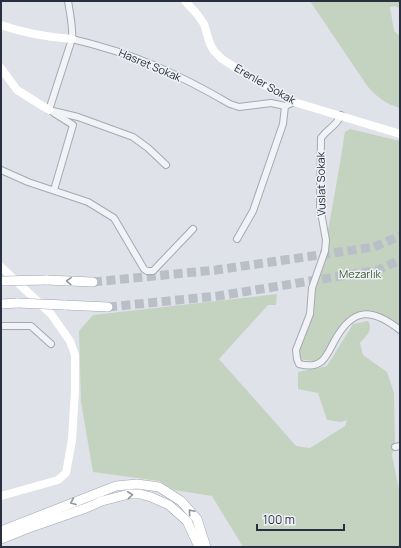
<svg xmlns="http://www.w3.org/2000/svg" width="401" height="548" font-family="Manrope,sans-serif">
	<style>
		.green { fill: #c4d3c0 }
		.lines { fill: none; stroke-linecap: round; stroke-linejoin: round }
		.primary-tunnel { stroke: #babec7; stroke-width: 9; stroke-dasharray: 9 4.5; stroke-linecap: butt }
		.street-casing { stroke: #a4a9b3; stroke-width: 8 }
		.primary-casing { stroke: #9ea6b5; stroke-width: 10 }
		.street { stroke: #f2f3f7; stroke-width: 6 }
		.secondary { stroke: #fff; stroke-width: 8 }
		.primary { stroke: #fff; stroke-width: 9 }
		.primary-bridge-casing { stroke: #9ea6b5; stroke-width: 10; stroke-linecap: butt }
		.primary-bridge { stroke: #fff; stroke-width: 9 }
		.oneway { stroke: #9397a0 }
		.labels { text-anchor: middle; stroke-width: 3; stroke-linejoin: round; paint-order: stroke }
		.street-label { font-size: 11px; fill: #272f40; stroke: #eff1f6 }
		.park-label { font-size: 11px; fill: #3a5d34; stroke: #eff1f6 }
	</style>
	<rect width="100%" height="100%" fill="#dfe2e9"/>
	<g class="green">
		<path d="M310,1H400V8L394,6L390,7L394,31L399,35L400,41V108C386,104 377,97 368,87Z"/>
		<path d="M350,129L400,141V330L364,315L338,334L321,362L297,359C319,285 333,208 345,132Z"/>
		<path d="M277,294L276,305H268L219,359L296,446L310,448L345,426L347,420L341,422L327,420L318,393L298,389V372L327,366L353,324L368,321C374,330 366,336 360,343L363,355L387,372L394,393L395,442L392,455L400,495V547H243L212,496L174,490L159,481L93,472L81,402L79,331L93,315Z"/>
	</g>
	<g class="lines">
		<g class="primary-tunnel">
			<path d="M93,282L216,270L374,247L400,236"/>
			<path d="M108,307L218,296L378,270L400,260"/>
		</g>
		<defs>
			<g id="street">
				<path d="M72,39C132,53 177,73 230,104L239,107L271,103L285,106L294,102"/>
				<path d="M49,110L78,117L133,137L148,148L166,165"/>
				<path d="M49,110L72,39C73,30 70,12 68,1"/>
				<path d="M341,115C336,127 328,128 321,138L320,207L326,240L325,251L312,288L310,314L296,350L297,359L299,364C307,366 315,367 322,361C328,355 331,347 335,340C353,307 372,308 400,330"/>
				<path d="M1,170L28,182L88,202L114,218L144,269L147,271H153L193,229"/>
				<path d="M54,190L73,125L54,113"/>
				<path d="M237,239L253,211L283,124L285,106"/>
				<path d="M1,326H31L51,344"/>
				<path d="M395,447L400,446"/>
			</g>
			<g id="primary">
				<path d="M46,280L93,282"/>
				<path d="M1,304L18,303"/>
				<path d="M64,305L108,307"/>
				<path d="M1,531L116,486L137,484L159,487L181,501L197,519L206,547"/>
				<path d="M1,539L26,529L86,508L102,501L129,494H140L151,497L169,505L187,521L199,547"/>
			</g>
		</defs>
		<use href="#street" class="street-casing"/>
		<use href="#primary" class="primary-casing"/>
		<use href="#street" class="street"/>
		<g class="secondary">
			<path d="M185,1L197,14L204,24L210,44L214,51L222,59L236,68L294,102L400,134"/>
			<path d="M1,25C24,33 47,37 72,39"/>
			<path d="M1,68L17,90L49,110"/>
			<path d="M1,267L51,314L70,341L75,355V390L72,440L66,473L58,480L1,496"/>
		</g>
		<use href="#primary" class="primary"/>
		<defs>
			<g id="primary-bridge">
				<path d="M1,281L46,280"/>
				<path d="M18,303L64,305"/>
			</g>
		</defs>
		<use href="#primary-bridge" class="primary-bridge-casing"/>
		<use href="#primary-bridge" class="primary-bridge"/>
	</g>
	<defs><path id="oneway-chevron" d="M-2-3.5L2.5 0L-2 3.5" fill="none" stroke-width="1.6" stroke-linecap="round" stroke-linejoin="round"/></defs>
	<g class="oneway">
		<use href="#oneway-chevron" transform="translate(69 281) rotate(-178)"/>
		<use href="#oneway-chevron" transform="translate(130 495) rotate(-6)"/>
		<use href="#oneway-chevron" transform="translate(73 502) rotate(158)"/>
		<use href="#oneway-chevron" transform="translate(191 512) rotate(-131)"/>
	</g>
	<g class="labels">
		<g class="street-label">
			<text transform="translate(150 65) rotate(23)" y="4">Hasret Sokak</text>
			<text transform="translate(265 84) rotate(30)" y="4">Erenler Sokak</text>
			<text transform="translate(321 184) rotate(-91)" y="4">Vuslat Sokak</text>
		</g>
		<g class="park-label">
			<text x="360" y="278">Mezarlık</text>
		</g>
	</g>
	<rect width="401" height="548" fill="none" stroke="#272f40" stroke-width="4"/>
	<path d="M257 524v6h87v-6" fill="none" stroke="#272f40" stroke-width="2"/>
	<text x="263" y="524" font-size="12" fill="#272f40" stroke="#eff1f6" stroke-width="3" paint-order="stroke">100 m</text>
</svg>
